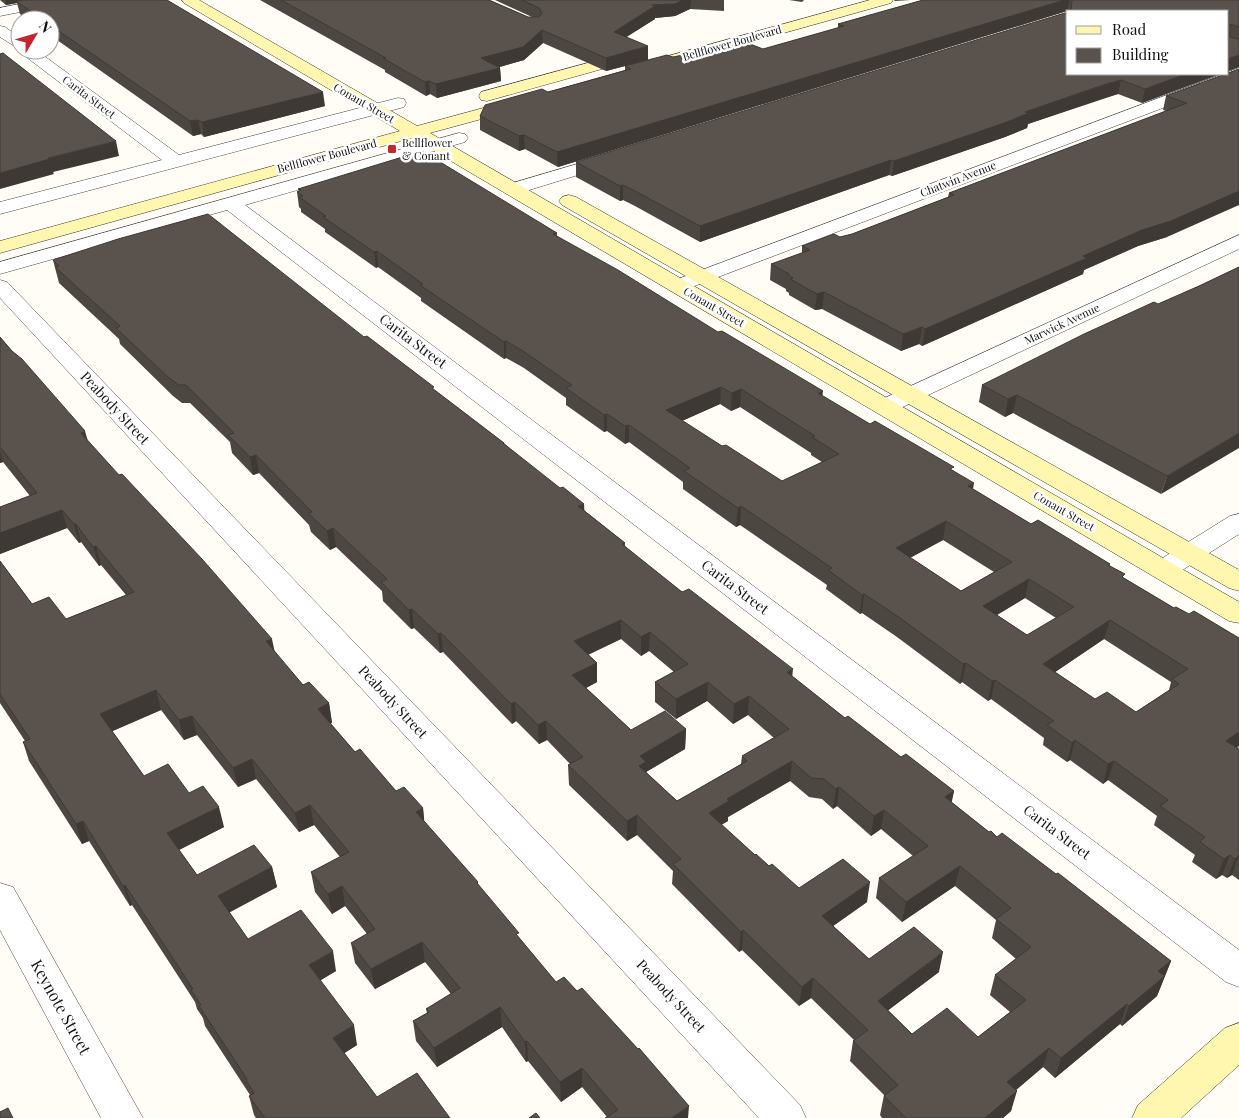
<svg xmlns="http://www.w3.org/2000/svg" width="1239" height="1118" font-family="'Playfair Display',serif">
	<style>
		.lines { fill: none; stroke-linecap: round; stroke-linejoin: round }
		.street-casing { stroke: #444; stroke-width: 1 }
		.secondary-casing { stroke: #333; stroke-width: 1 }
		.street { fill: #fff; fill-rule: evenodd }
		.secondary { fill: #fff6b0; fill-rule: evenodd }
		.wall { fill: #4d4742; fill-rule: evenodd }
		.shaded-wall { fill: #3f3936 }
		.building { fill: #5a524d; stroke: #3f3936; fill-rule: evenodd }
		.poi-dot { fill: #c4262e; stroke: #fff; stroke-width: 2 }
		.labels { text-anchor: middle; stroke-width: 5; stroke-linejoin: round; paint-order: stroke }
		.far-street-label { font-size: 11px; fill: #111; stroke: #fff }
		.far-poi-label { font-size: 11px; fill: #111; stroke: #fff; text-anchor: start }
		.street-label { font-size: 14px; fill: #111; stroke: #fff }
		.near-street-label { font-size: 16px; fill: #111; stroke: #fff }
	</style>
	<rect width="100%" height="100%" fill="#fffdf5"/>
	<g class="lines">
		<defs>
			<g id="street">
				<path d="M39,0H67L65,3L0,16V8Z"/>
				<path d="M0,26L5,27L20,38V50H36L179,155L398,98L404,99L406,103L404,107L0,214V202L162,160L21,53L19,49L0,37Z"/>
				<path d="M1239,68V79L684,290L677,292L670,290L666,286L670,282Z"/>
				<path d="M459,133L465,134L468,138L465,142L245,205L1239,950V987L1226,982L227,210L0,274V262Z"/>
				<path d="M611,154L617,155L620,159L617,163L513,195L506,193L504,189L506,185Z"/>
				<path d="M1239,235V249L892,412L884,414L876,412L872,407L876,402Z"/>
				<path d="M0,280L7,282L800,1105L806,1118H759L0,298Z"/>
				<path d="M1239,514V534L1173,576L1163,579L1153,576L1149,570L1153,564L1230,516Z"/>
				<path d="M0,883L13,887L143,1118H101L0,930Z"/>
			</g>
			<g id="secondary">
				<path d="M182,0H199L417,126L516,99L522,100L524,104L522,108L430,133L1239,602V623L1229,621L412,138L0,253V241L400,131L184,3Z"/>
				<path d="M870,0H893L891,3L655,69H643L641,66L643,63Z"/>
				<path d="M632,51L638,53L640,56L638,59L487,101L481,100L479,96L481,92Z"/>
				<path d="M569,195L576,197L1239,570V591L1229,588L562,205L559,201L562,197Z"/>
				<path d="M1239,1023V1065L1181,1118H1132L1138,1105L1225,1028Z"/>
			</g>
		</defs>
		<use href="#street" class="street-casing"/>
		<use href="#secondary" class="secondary-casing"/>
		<use href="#street" class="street"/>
		<use href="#secondary" class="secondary"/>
	</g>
	<g class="wall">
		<path d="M0,0H167L325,106L204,137L201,134L193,136L50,35V20H28L20,14L17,3L6,5Z"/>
		<path d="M260,0H489L528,17H532L495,0H724V11L690,9L675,16L655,18V19L626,37L648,60L606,71L543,43L524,60L499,67L500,68L501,81L437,98L430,94L426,96L409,86L385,72V70Z"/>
		<path d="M789,0H804L802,2Z"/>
		<path d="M923,0H1239V67L1228,71V11H1067L558,167L525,149L519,151L480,130V116L548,92L625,70V66L673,57L689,58L763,49L838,28V24Z"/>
		<path d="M1239,69L1167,237L1138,246L1084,270L1083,274L922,346L919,344L901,351L822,309L815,310L789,295V293L786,291V289L770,280L771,264L802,253V246L852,234L948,197L949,193L1166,111L1163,110L1166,96Z"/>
		<path d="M1068,74H1220L1142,103L1118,94L1100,99L1028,124L1027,128L1005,137L892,176L889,175L700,242L635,206L623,200L620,201L576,177V162Z"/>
		<path d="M298,189L557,233V236L822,396L870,424L954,471L973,489L1031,524L1110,564L1109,565L1124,578L1174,608L1239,638V746L1237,748L1239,749V880L1232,875L1227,878L1222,875L1216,879L1192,862L1195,855L1154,825L1157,816L1108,780L1103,784L1070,760L1067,762L1043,745L1044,738L991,699L988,701L962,682L960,684L897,637L862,613L860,614L826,589L827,585L740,525L736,527L683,489V482L629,442L625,444L607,431L604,432L566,405V398L524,368L506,358L504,359L421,301V298L378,267L376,268L325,232V229L301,212V209L299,207L297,192L299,191ZM720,404L731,411L740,407L811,453V455L822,462L782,481L722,446L682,421ZM943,540L994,572L961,591L910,558ZM1025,598L1056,618L1027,635L997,615ZM1104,639L1171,682L1169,690L1136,712L1095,699L1055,672Z"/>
		<path d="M53,260L364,337L504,443L505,445L585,511L625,543V547L682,592L845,718L901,757L954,791L951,802L989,832L997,837L1171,961L1157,996L1122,1026L1120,1024L1055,1078L1043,1067L1016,1090L1011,1111L1003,1118H882L880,1115L884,1095L850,1061L853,1041L854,1040L811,998L799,1006L742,950L739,952L672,884L673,871L637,835L627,841L569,785L568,765L570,764L547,740L539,744L516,721L512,724L443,652L440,653L414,628L411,629L383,601L382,591L336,547L330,550L311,532L309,525L259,473L253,475L232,453L230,442L190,403H182L173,396L120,344L119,339L59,283ZM621,639L641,656L649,651L674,672L655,682V702L676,719L707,701L733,724L748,715L774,738L742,756L741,764L677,801L646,772L685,749L686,729L631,730L586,688L597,682V663L588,655ZM790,781L809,797L822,799L833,809L837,806L871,836L881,829L913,856L879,878L876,898L902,922L955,886L996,920L992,938L1016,959L995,975L990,995L1010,1012L978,1037L912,1034L888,1010L939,972L869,959L833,926L867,902L799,888L755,855L721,825L728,821V817Z"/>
		<path d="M1239,267L1161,494L1013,413L1005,417L979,402L982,385L1199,286Z"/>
		<path d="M0,337L87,440L303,685L329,703L332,723H330L355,752L396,791L423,808L424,821L479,886L519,938L556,982L577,991L689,1106L607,1117L582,1087L561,1102L528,1061L526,1062L502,1027L437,1067L416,1041L413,1021L427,1013L426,1009L451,994L425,962L375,989L355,963L351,943L367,934L345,906L332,914L315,892L311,872L340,857L314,825L299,832L256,779L238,787L197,735L184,740L161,710L112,731L144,776L189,793L224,827L179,850L197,875L272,867L277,887L229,912L248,939L336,971L320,980L357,1045L344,1053L377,1097L450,1118H256L254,1115L249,1096L250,1095L205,1026L203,1018L197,1009L195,1002L132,905L130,906L89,841L82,844L29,761L23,742L25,741L0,703V561L32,604L66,619L126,595L101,565L99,566L81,542L79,543L67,528L0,554V507L30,496L3,462L0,463Z"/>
	</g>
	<g class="shaded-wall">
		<path d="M5,0H30L16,1L17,3L6,5Z"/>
		<path d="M683,0H691L690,9L675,16L655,18V19L614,45V32L652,5Z"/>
		<path d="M895,0H911L894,1Z"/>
		<path d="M1065,0H1070L1067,11L558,167L557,152Z"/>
		<path d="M542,30L543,43L524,60L482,72L481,58Z"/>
		<path d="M648,46V60L606,71V58Z"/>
		<path d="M1239,55V67L1228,71V59Z"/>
		<path d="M500,68L501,81L437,98L436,84Z"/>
		<path d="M1186,74H1220L1142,103L1145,89Z"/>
		<path d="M1121,80L1118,94L1028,124L1027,128L1005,137L892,176L894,161L1025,112Z"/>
		<path d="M429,81L430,94L426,96L425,82Z"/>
		<path d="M323,92L325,106L204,137L202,122Z"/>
		<path d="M198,120L201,134L193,136L190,121Z"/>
		<path d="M524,135L525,149L519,151V136Z"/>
		<path d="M116,141L119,156L53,172L54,174L0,189V173L48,158Z"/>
		<path d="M891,160L889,175L700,242V226Z"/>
		<path d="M623,185V200L620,201V186Z"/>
		<path d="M1239,191V205L1167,237L1138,246L1084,270L1083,274L922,346L925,329L1083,256L1142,230Z"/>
		<path d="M377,251L378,267L376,268L374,252Z"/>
		<path d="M824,292L822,309L815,310L817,294Z"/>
		<path d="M922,327L919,344L901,351L903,334Z"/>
		<path d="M506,341V358L504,359V342Z"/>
		<path d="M721,387L720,404L666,428V410Z"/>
		<path d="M741,389L740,407L731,411L732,393Z"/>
		<path d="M823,391L821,408L818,393Z"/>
		<path d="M1017,395L1013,413L1005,417L1008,399Z"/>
		<path d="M607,414V431L604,432V415Z"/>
		<path d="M629,425V442L625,444V426Z"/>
		<path d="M85,431L90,449L81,433Z"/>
		<path d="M1239,433V448L1161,494L1167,476Z"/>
		<path d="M0,452L3,462L0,463Z"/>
		<path d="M256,455L259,473L253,475L250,457Z"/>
		<path d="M974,483L971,501L968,486Z"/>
		<path d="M584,504L585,522L578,506Z"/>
		<path d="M741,506L740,525L736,527L738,508Z"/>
		<path d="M62,510L67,528L0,554V533Z"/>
		<path d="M946,521L943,540L893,567L896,548Z"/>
		<path d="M74,524H76L81,542L79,543Z"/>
		<path d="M333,528L336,547L330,550L327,531Z"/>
		<path d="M96,546L101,565L99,566L93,547Z"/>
		<path d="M1029,579L1025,598L980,625L983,606Z"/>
		<path d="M864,594L862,613L860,614L862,595Z"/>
		<path d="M412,609L414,628L411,629L409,610Z"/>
		<path d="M621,620V639L574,661V641Z"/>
		<path d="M1110,620L1104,639L1039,683L1043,664Z"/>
		<path d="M650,632L649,651L641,656V637Z"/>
		<path d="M441,633L443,652L440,653L438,634Z"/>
		<path d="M272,639L276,658L266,641Z"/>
		<path d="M597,663V682L573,695L572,675Z"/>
		<path d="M966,663L962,682L960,684L963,664Z"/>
		<path d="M793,669L791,688L787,672Z"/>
		<path d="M995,680L991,699L988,701L992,681Z"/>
		<path d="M708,682L707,701L676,719V699Z"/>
		<path d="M156,690L161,710L106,734L100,714Z"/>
		<path d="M749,696L748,715L733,724L734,704Z"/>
		<path d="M515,702L516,721L512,724L511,704Z"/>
		<path d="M329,703L332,723L321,728L318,709Z"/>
		<path d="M192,716L197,735L184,740L179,720Z"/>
		<path d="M546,721L547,740L539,744L538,725Z"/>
		<path d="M686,729L685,749L646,772L639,786L640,756Z"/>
		<path d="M1239,732V746L1219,761L1226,741Z"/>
		<path d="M1075,740L1070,760L1067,762L1072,743Z"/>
		<path d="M252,759L256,779L238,787L233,768Z"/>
		<path d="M792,761L790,781L728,817V821L707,833L709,813L727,799Z"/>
		<path d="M1114,761L1108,780L1103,784L1108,764Z"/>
		<path d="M839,787L837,806L833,809L836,789Z"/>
		<path d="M954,791L950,811L945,797Z"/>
		<path d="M310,805L314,825L299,832L295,813Z"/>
		<path d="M219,807L224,827L173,853L167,833Z"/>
		<path d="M423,808L425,828L416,812Z"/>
		<path d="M884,810L881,829L871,836L874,816Z"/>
		<path d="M637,815V835L627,841V821Z"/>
		<path d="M83,821L89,841L82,844L76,824Z"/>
		<path d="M1230,855L1222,875L1216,879L1224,859Z"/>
		<path d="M1239,855L1232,875L1227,878L1235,859Z"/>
		<path d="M960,866L955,886L902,922L906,902Z"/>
		<path d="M272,867L277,887L223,916L218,896Z"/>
		<path d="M870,882L867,902L819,936L822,916Z"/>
		<path d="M125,885L132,905L130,906L123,886Z"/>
		<path d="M342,886L345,906L332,914L328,894Z"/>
		<path d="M743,930L742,950L739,952L741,932Z"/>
		<path d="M422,942L425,962L375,989L371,969Z"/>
		<path d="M333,951L336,971L313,985L309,965Z"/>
		<path d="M943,952L939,972L874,1021L878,1001Z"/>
		<path d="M1171,961L1157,996L1122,1026L1129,1006L1158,971Z"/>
		<path d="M813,978L811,998L799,1006L802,987Z"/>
		<path d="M1127,1004L1120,1024L1055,1078L1061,1058Z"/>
		<path d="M500,1007L502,1027L437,1067L434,1048Z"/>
		<path d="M354,1025L357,1045L337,1058L333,1038Z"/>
		<path d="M527,1041L528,1061L526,1062L525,1042Z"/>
		<path d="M1049,1048L1043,1067L1002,1102L1007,1082Z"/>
		<path d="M582,1068V1087L561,1102L560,1082Z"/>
		<path d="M1017,1091L1011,1111L1003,1118H985Z"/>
		<path d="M689,1106L688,1118H671Z"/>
	</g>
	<g class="building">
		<path d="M23,0H167L323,92L202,122L198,120L190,121L50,25V20H43L16,1Z"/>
		<path d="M281,0H489L528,17H539L542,13L539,8L522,0H683L675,4L652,5L655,6L614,32L648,46L606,58L542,30L523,47L481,58L500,68L436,84L429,81L425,82L407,72L383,58H386Z"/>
		<path d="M923,0H1065L557,152L524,135L519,136L480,116L485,105L542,89L548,92L631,69L625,66L667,55L673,57L683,55L689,58L745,42L763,49L844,26L838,24Z"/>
		<path d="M1072,0H1239V27L1230,24V37L1239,39V55L1228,59V11H1070H1071Z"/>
		<path d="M1068,12V74H1186L1145,89L1121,80L1103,85L1025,112L1029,113L1007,122L894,161L891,160L700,226L635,191L623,185L620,186L576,162Z"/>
		<path d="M3,53L116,141L48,158L50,159L0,173V54Z"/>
		<path d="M1239,69V191L1171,221L1142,230L1083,256L1087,258L925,329L922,327L903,334L824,292L817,294L790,279L793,278L787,274H789L771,264L810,250L802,246L834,234L840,237L852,234L954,195L949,193L1187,103L1166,96L1225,74H1228V73Z"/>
		<path d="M422,151L557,233L553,234L618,270L718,332L722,331L823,391L818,393L870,424L875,421L954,467L950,469L974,483L968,486L1031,524L1038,520L1110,564L1108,565L1125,574L1122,577L1174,608L1176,607L1189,614L1194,611L1239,638V732L1226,741L1239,749V855L1235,859L1230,855L1224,859L1200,842L1205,837L1160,806L1168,800L1114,761L1108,764L1075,740L1072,743L1047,725L1054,721L995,680L992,681L966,663L963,664L900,618L864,594L862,595L828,570L832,568L741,506L738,508L684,471L690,468L629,425L625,426L607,414L604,415L566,388L572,385L523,351L506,341L504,342L420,285L423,284L377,251L374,252L323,217L326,216L299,197L303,196L297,192L301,190L298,189ZM721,387L732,393L741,389L815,436L812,437L839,454L782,481L726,445L722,446L666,410ZM946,521L1012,562L961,591L896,548ZM1029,579L1074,607L1027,635L983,606ZM1110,620L1188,669L1172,679L1179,684L1136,712L1107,692L1095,699L1043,664Z"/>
		<path d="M208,214L364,337L367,336L409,368L434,387L432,388L504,443H503L560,488L563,487L584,504L578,506L625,543L622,544L682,592L689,589L793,669L787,672L845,718L848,716L901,757L906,754L954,791L945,797L989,832L991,831L997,837L1002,833L1056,874L1058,873L1171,961L1158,971L1165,976L1129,1006L1127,1004L1061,1058L1049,1048L1007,1082L1017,1091L985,1118H906L884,1096L898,1085L853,1041L868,1030L813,978L802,987L743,930L741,932L673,864L681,859L637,815L627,821L568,765L583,757L546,721L538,725L515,702L511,704L441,633L438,634L412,609L409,610L381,582L387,579L333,528L327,531L308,513L312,512L256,455L250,457L228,435L234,433L186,385H179L169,378L116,328L120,326L55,267L59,266L53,260L118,239ZM621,620L641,637L650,632L688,664L655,682L676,699L708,682L734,704L749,696L789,729L742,756L747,761L677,801L639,766L646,762L640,756L686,729L665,711L631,730L572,675L597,663L574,641ZM792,761L811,778L824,779L836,789L839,787L874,816L884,810L928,846L879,878L906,902L960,866L1011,908L996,919L1031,947L995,975L1026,1000L978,1037L947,1008L912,1034L878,1001L943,952L914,927L869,959L822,916L870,882L843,859L799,888L772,864L769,866L756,854L755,855L709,813L729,801L727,799Z"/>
		<path d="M1239,267V433L1167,476L1017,395L1008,399L982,385L1084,334L1154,302L1158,304L1199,286Z"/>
		<path d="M0,337L12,351L22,359L85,431L81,433L119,475L122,474L202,559L272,639L266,641L303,685L309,682L329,703L318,709L355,752L360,749L396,791L404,787L423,808L416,812L478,882L477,883L519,933L516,934L556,982L564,977L577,991L582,988L638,1049L639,1048L689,1106L671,1118H605L618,1110L582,1068L560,1082L527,1041L525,1042L500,1007L434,1048L413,1021L429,1012L426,1009L460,988L422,942L371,969L351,943L375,929L342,886L328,894L311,872L349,852L310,805L295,813L252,759L233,768L192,716L179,720L156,690L100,714L144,776L168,764L189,793L203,786L219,807L167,833L197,875L254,845L272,867L218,896L248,939L301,910L333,951L309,965L354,1025L333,1038L377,1097L417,1073L450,1118H265L249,1096L254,1093L246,1080L247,1079L199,1006L201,1005L191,990L193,989L125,885L123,886L83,821L76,824L23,742L30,739L0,694V561L32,604L49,597L66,619L134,592L96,546L93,547L76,524H74L62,510L0,533V507L37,493L0,447Z"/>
		<path d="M8,1108L13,1118H0V1111V1112Z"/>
		<path d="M536,1113L540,1118H529Z"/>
	</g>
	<rect class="poi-dot" x="387" y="144" width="10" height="10" rx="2.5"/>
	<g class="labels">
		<g class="far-street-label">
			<text transform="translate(732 43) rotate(-16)" y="4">Bellflower Boulevard</text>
			<text transform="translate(89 97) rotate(37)" y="4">Carita Street</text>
			<text transform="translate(364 103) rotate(30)" y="4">Conant Street</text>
			<text transform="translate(327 156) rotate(-15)" y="4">Bellflower Boulevard</text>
			<text transform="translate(958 179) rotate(-21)" y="4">Chatwin Avenue</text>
			<text transform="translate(714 307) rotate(30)" y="4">Conant Street</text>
			<text transform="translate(1062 324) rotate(-25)" y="4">Marwick Avenue</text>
			<text transform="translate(1064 511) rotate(30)" y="4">Conant Street</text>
		</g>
		<g class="far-poi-label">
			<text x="402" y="147">Bellflower<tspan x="402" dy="13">&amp; Conant</tspan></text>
		</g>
		<g class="street-label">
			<text transform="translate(413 341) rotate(37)" y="5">Carita Street</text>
			<text transform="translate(115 408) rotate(47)" y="5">Peabody Street</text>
			<text transform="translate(735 587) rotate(37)" y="5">Carita Street</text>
			<text transform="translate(393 702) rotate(47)" y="5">Peabody Street</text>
			<text transform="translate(1057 832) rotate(37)" y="5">Carita Street</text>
			<text transform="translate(671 996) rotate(47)" y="5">Peabody Street</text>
		</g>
		<g class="near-street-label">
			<text transform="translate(61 1007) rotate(61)" y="6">Keynote Street</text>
		</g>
	</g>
	<rect x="1066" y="10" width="162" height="65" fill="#ffffff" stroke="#a0a0a0"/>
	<rect x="1076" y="26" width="25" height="8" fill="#fff6b0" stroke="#a0a0a0"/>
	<text x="1112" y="35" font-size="15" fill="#111111">Road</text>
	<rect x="1076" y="48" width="25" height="15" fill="#5a524d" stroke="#a0a0a0"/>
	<text x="1112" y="60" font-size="15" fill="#111111">Building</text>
	<g transform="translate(35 35) rotate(52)"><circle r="24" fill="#ffffff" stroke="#a0a0a0"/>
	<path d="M0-4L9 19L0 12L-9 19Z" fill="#c4262e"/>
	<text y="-8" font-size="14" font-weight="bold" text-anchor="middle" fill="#111111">N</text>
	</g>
</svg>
